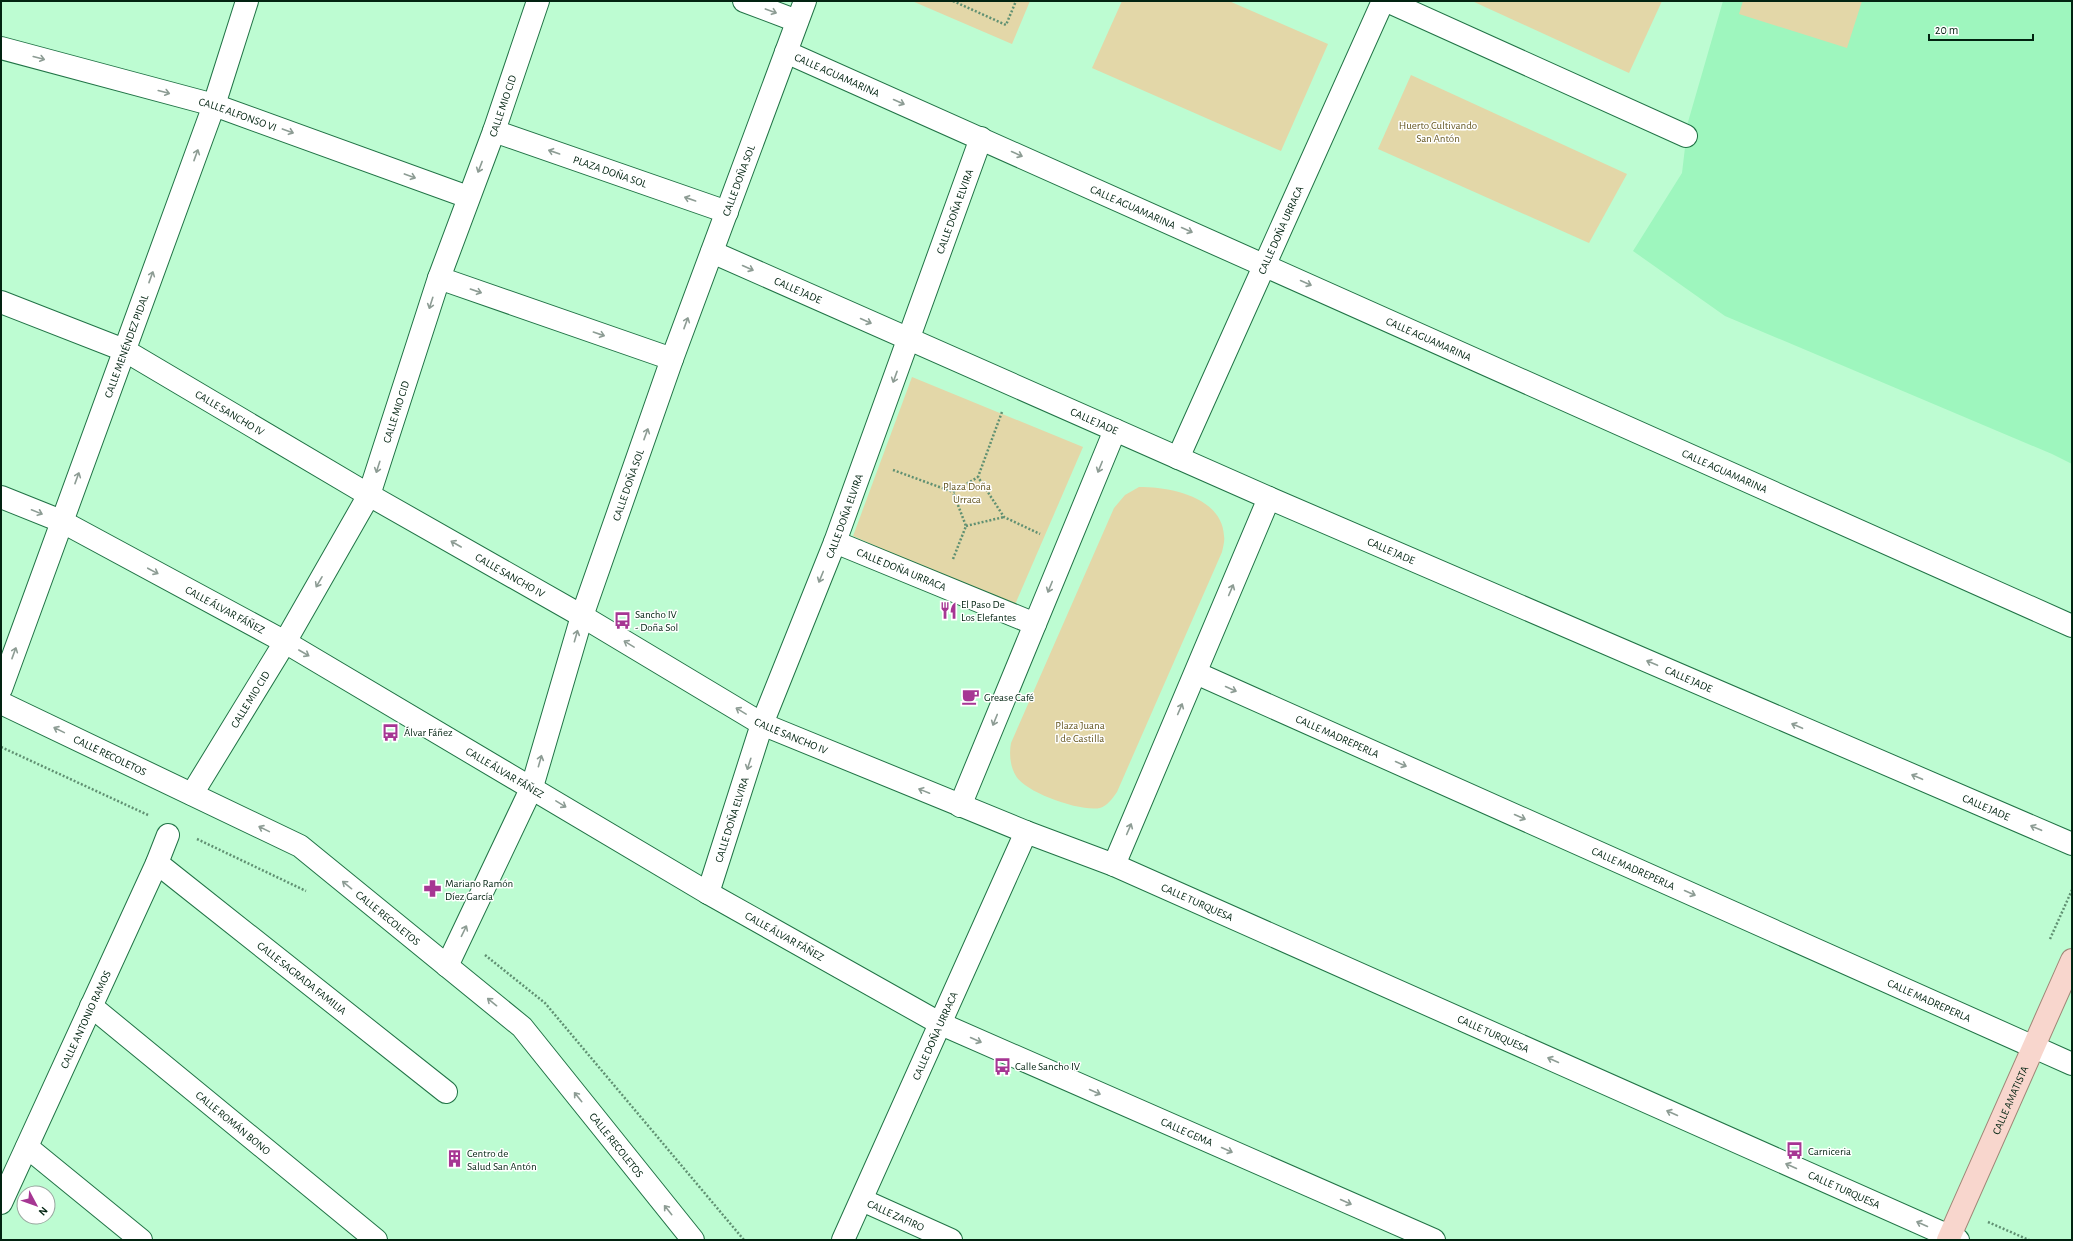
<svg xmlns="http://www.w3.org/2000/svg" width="2073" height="1241" font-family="'Alegreya Sans',sans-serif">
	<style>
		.built { fill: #9ef6be }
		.green { fill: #e3d7a8 }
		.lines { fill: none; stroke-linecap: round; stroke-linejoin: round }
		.minor-casing { stroke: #217346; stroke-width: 24 }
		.major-casing { stroke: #9f8676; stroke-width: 24 }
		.path { stroke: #609072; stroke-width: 2.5; stroke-dasharray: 2 2; stroke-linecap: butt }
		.minor { stroke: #fff; stroke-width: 22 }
		.major { stroke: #f8d6cd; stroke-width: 22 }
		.oneway { stroke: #8d9c94 }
		.labels { text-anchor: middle; stroke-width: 3; stroke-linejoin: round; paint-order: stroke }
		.street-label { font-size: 11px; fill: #022311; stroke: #fff }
		.park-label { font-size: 11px; fill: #655722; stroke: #fff }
		.poi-label { font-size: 11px; fill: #022311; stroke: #fff; text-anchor: start }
	</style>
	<rect width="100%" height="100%" fill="#bdfcd2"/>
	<path class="built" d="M1723,1H2072V464L2052,454L1725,316L1633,251L1682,173L1688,122Z"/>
	<g class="green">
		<path d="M912,1H1030L1012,44Z"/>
		<path d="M1122,1H1229L1328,44L1281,151L1092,68Z"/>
		<path d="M1472,1H1662L1629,73Z"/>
		<path d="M1743,1H1862L1847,48L1739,14Z"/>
		<path d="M1411,75L1627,174L1589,243L1378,149Z"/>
		<path d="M912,377L1083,447L1014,607L853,536Z"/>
		<path d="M1139,487C1171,487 1222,497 1224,536C1225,541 1223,547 1222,552L1117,792C1113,798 1107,806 1100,808C1081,812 1026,793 1016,776C1010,766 1009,754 1011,743L1114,508L1125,495Z"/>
	</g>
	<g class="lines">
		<defs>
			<g id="minor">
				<path d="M744,1L797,21"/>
				<path d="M1387,1L1686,136"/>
				<path id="s1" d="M1,48L214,105L468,197"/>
				<path id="s2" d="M786,52L2072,626"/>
				<path id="s3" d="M494,131L727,212"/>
				<path id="s4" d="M712,252L1269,498L2072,844"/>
				<path d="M439,278L672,359"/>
				<path id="s5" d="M1,302L124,350L369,495L582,616L762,724L1026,832L1114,865L1958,1240"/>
				<path id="s6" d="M1178,458L1383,1"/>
				<path id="s7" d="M1,497L61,521L285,642L708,893L941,1024L1434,1240"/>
				<path id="s8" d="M835,542L1035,624"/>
				<path id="s9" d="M1196,673L2072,1064"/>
				<path id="s10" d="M1,689L214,105L247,1"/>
				<path id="s11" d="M1,703L300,846L522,1027L693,1240"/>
				<path id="s12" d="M192,794L285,642L369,495L439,278L494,131L538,1"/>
				<path d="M960,806L1115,430"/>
				<path id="s13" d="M157,863L446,1092"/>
				<path d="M1114,865L1269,498"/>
				<path id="s14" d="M708,893L762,724L835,542L981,138"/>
				<path id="s15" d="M447,966L532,787L582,616L672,359L805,1"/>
				<path id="s16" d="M91,1006L376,1240"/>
				<path d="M27,1147L141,1240"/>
				<path id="s17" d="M862,1200L951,1240"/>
				<path id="s18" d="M1,1203L157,863L168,835"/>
				<path id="s19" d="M843,1240L1026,832"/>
			</g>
			<g id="major">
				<path id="s20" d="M1948,1240L2072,960"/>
			</g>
		</defs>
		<use href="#minor" class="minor-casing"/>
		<use href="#major" class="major-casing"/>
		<g class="path">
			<path d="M953,1L1006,25L1016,1"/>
			<path d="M1002,412L978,477L1004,517L1040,534"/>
			<path d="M893,470L953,492L978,477"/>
			<path d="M966,526L1004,517"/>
			<path d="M953,559L966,526L953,492"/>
			<path d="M1,747L148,815"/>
			<path d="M197,839L306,891"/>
			<path d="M2050,939L2072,890"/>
			<path d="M485,955L545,1003L744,1240"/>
			<path d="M1988,1222L2029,1240"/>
		</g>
		<use href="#minor" class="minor"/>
		<use href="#major" class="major"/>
	</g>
	<defs><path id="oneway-shaft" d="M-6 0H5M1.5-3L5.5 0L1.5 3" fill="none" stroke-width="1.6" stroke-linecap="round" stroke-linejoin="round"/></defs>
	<g class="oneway">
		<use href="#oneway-shaft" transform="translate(771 11) rotate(20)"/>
		<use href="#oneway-shaft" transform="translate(39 58) rotate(15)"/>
		<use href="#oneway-shaft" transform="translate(164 92) rotate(15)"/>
		<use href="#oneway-shaft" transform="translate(899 102) rotate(24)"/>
		<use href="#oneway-shaft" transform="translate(288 131) rotate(20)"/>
		<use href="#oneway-shaft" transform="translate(554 152) rotate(-161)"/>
		<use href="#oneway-shaft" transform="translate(1017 154) rotate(24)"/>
		<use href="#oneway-shaft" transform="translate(196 155) rotate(-70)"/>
		<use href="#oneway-shaft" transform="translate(480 167) rotate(111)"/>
		<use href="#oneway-shaft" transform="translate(410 176) rotate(20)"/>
		<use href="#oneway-shaft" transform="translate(690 199) rotate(-161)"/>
		<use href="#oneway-shaft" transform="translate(1187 230) rotate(24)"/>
		<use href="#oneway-shaft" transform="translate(748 268) rotate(24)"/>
		<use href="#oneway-shaft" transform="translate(151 277) rotate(-70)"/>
		<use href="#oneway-shaft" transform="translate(1306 283) rotate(24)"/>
		<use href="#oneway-shaft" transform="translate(476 291) rotate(19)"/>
		<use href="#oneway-shaft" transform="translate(431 303) rotate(108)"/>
		<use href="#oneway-shaft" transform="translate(866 321) rotate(24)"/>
		<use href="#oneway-shaft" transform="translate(686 323) rotate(-70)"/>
		<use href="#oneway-shaft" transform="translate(599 334) rotate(19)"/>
		<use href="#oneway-shaft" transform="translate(895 377) rotate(110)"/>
		<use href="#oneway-shaft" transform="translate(646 434) rotate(-70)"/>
		<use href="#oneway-shaft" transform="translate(378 467) rotate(108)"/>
		<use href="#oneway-shaft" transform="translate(1100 467) rotate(112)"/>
		<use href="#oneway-shaft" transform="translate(77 478) rotate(-70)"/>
		<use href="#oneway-shaft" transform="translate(37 512) rotate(22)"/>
		<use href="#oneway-shaft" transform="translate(456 544) rotate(-150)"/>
		<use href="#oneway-shaft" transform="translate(153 571) rotate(28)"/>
		<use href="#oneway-shaft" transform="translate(821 577) rotate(112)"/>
		<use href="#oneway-shaft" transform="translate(319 582) rotate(120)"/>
		<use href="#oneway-shaft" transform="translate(1050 587) rotate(112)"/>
		<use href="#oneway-shaft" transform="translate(1231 590) rotate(-67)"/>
		<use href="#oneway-shaft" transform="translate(576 636) rotate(-74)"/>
		<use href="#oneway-shaft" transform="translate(629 644) rotate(-149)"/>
		<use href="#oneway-shaft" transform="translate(14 653) rotate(-70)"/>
		<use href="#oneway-shaft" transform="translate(304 653) rotate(30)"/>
		<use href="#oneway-shaft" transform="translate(1652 663) rotate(-157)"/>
		<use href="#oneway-shaft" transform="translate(1231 689) rotate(24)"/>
		<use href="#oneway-shaft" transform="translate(1180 709) rotate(-67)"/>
		<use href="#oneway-shaft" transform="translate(741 711) rotate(-149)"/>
		<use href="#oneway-shaft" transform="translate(995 720) rotate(112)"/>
		<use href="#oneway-shaft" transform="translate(1797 726) rotate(-157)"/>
		<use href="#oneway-shaft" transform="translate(59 730) rotate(-154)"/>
		<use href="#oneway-shaft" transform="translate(540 761) rotate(-74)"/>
		<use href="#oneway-shaft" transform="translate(749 764) rotate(108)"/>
		<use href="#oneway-shaft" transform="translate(1401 764) rotate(24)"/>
		<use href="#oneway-shaft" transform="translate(1917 777) rotate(-157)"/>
		<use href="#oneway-shaft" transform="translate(924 791) rotate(-158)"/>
		<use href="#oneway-shaft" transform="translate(561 804) rotate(31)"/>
		<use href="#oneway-shaft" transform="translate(1520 817) rotate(24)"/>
		<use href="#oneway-shaft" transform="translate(2036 828) rotate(-157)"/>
		<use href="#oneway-shaft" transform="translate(264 829) rotate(-154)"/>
		<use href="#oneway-shaft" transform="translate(1129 829) rotate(-67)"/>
		<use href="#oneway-shaft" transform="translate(347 885) rotate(-141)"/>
		<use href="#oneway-shaft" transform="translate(1690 893) rotate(24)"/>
		<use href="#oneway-shaft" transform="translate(464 931) rotate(-64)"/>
		<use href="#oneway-shaft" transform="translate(492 1002) rotate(-141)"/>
		<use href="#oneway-shaft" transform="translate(976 1040) rotate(24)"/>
		<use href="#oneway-shaft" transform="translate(1553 1060) rotate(-156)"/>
		<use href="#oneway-shaft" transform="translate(1095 1092) rotate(24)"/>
		<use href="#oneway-shaft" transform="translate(578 1097) rotate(-129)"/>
		<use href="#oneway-shaft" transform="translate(1672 1113) rotate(-156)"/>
		<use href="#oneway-shaft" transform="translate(1227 1150) rotate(24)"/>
		<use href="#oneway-shaft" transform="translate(1791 1166) rotate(-156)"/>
		<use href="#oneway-shaft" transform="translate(1346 1202) rotate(24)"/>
		<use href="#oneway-shaft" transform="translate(668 1210) rotate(-129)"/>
		<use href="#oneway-shaft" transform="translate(1922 1224) rotate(-156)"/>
	</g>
	<defs>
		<symbol id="restaurant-bare" viewBox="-9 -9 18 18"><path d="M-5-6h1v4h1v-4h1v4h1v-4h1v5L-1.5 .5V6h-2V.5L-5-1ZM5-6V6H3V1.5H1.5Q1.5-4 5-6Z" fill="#a63693" stroke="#fff" stroke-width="2.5" paint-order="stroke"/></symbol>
		<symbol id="bus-bare" viewBox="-9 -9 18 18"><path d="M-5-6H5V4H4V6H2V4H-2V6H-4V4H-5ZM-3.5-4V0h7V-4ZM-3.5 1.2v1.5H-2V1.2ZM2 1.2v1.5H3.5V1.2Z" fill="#a63693" stroke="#fff" stroke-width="2.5" paint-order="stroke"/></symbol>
		<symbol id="cafe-bare" viewBox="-9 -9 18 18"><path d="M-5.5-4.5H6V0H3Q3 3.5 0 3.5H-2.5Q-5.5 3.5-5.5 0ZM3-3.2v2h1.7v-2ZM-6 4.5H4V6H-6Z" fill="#a63693" stroke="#fff" stroke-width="2.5" paint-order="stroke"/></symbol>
		<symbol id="pharmacy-bare" viewBox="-9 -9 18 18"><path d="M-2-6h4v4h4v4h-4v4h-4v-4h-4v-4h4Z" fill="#a63693" stroke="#fff" stroke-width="2.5" paint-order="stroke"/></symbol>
		<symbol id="building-bare" viewBox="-9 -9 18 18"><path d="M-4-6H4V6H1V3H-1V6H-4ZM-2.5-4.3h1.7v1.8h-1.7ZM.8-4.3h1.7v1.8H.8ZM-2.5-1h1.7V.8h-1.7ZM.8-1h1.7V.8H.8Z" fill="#a63693" stroke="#fff" stroke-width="2.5" paint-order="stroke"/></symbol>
	</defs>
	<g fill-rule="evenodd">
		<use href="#restaurant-bare" x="936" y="598" width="25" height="25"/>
		<use href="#bus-bare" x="610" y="608" width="25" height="25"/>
		<use href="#cafe-bare" x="958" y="684" width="25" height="25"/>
		<use href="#bus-bare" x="378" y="720" width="25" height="25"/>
		<use href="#pharmacy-bare" x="420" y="876" width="25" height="25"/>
		<use href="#bus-bare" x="990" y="1054" width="25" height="25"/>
		<use href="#bus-bare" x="1782" y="1138" width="25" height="25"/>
		<use href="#building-bare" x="442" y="1146" width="25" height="25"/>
	</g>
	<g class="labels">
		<g class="street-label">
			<text dy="4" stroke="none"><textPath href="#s2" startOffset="56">CALLE AGUAMARINA</textPath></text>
			<text dy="4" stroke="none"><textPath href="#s12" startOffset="759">CALLE MIO CID</textPath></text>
			<text dy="4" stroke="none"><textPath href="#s1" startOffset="246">CALLE ALFONSO VI</textPath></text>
			<text dy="4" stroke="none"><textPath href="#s3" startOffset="123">PLAZA DOÑA SOL</textPath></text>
			<text dy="4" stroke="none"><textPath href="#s15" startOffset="839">CALLE DOÑA SOL</textPath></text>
			<text dy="4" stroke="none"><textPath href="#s2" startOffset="380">CALLE AGUAMARINA</textPath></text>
			<text dy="4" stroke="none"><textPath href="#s14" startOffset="725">CALLE DOÑA ELVIRA</textPath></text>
			<text dy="4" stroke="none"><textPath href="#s6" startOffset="250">CALLE DOÑA URRACA</textPath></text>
			<text dy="4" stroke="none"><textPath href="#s4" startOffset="94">CALLE JADE</textPath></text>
			<text dy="4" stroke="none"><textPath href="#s2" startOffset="704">CALLE AGUAMARINA</textPath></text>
			<text dy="4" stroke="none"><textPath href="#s10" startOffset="365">CALLE MENÉNDEZ PIDAL</textPath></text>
			<text dy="4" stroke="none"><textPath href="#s5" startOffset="255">CALLE SANCHO IV</textPath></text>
			<text dy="4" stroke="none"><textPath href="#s12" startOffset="435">CALLE MIO CID</textPath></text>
			<text dy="4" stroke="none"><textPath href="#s4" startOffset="418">CALLE JADE</textPath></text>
			<text dy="4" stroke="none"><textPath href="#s2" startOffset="1028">CALLE AGUAMARINA</textPath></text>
			<text dy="4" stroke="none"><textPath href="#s15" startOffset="515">CALLE DOÑA SOL</textPath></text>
			<text dy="4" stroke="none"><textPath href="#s14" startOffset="401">CALLE DOÑA ELVIRA</textPath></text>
			<text dy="4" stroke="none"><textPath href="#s4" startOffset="742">CALLE JADE</textPath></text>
			<text dy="4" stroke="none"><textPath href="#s8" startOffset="72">CALLE DOÑA URRACA</textPath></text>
			<text dy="4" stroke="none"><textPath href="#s5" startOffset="579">CALLE SANCHO IV</textPath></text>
			<text dy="4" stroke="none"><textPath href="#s7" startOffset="251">CALLE ÁLVAR FÁÑEZ</textPath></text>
			<text dy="4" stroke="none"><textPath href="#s4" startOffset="1066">CALLE JADE</textPath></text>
			<text dy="4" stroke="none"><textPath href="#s12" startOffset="111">CALLE MIO CID</textPath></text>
			<text dy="4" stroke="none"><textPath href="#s5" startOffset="903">CALLE SANCHO IV</textPath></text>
			<text dy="4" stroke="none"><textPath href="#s9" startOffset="155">CALLE MADREPERLA</textPath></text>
			<text dy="4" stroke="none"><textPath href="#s11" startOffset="121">CALLE RECOLETOS</textPath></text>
			<text dy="4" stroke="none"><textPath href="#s7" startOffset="575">CALLE ÁLVAR FÁÑEZ</textPath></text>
			<text dy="4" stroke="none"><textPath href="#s4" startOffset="1390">CALLE JADE</textPath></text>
			<text dy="4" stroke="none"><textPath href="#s14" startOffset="77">CALLE DOÑA ELVIRA</textPath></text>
			<text dy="4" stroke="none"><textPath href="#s9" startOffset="479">CALLE MADREPERLA</textPath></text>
			<text dy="4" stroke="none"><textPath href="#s5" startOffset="1342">CALLE TURQUESA</textPath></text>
			<text dy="4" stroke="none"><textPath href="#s11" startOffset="445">CALLE RECOLETOS</textPath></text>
			<text dy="4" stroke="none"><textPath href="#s7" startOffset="899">CALLE ÁLVAR FÁÑEZ</textPath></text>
			<text dy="4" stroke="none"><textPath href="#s13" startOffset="185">CALLE SAGRADA FAMILIA</textPath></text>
			<text dy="4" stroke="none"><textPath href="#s9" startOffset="803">CALLE MADREPERLA</textPath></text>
			<text dy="4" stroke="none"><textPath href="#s18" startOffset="202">CALLE ANTONIO RAMOS</textPath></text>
			<text dy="4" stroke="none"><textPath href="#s5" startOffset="1666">CALLE TURQUESA</textPath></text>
			<text dy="4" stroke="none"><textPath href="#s19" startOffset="224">CALLE DOÑA URRACA</textPath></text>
			<text dy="4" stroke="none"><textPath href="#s20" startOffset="153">CALLE AMATISTA</textPath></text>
			<text dy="4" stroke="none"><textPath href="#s16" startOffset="184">CALLE ROMÁN BONO</textPath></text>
			<text dy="4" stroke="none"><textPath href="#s7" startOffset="1347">CALLE GEMA</textPath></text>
			<text dy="4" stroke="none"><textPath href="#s11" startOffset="769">CALLE RECOLETOS</textPath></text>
			<text dy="4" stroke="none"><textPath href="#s5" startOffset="2050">CALLE TURQUESA</textPath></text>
			<text dy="4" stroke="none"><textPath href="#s17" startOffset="37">CALLE ZAFIRO</textPath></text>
		</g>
		<g class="park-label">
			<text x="1438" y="129">Huerto Cultivando<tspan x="1438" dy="13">San Antón</tspan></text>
			<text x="967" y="490">Plaza Doña<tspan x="967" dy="13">Urraca</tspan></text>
			<text x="1080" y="729">Plaza Juana<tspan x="1080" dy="13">I de Castilla</tspan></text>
		</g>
		<g class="poi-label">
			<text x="961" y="608">El Paso De<tspan x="961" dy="13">Los Elefantes</tspan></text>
			<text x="635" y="618">Sancho IV<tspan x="635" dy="13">- Doña Sol</tspan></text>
			<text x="984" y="701">Grease Café</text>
			<text x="404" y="736">Álvar Fáñez</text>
			<text x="445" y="887">Mariano Ramón<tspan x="445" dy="13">Díez García</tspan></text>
			<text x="1015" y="1070">Calle Sancho IV</text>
			<text x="1808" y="1155">Carniceria</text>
			<text x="467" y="1157">Centro de<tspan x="467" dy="13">Salud San Antón</tspan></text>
		</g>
	</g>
	<rect width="2073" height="1241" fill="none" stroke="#022311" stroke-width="4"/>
	<g transform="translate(36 1205) rotate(131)"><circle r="19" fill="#ffffff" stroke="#9aa7a0"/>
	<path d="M0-3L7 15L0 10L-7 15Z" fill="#a63693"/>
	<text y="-6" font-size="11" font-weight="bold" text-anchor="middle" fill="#022311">N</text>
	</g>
	<path d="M1929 34v6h104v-6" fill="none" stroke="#022311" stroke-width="2"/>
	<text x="1935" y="34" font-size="12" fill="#022311" stroke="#ffffff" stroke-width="3" paint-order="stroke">20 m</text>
</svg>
